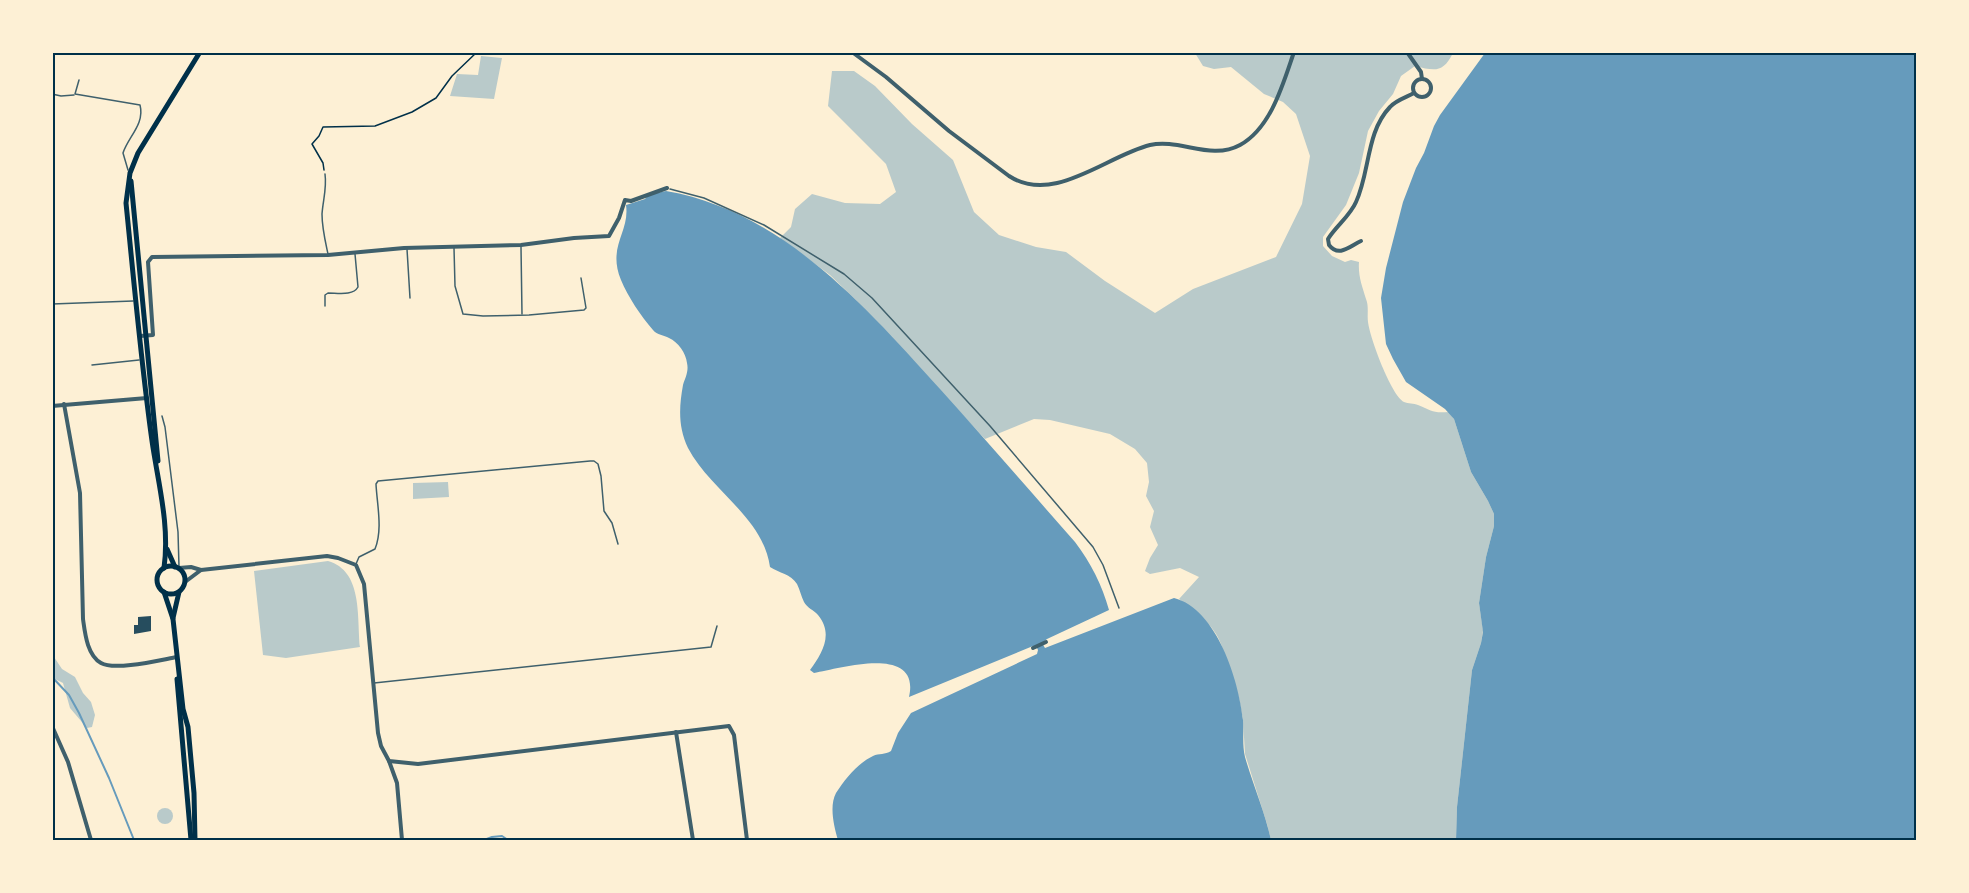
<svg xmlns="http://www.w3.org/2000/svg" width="1969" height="893" font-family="'Noto Sans',sans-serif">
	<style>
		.green { fill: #b9caca }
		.water { fill: #669bbc }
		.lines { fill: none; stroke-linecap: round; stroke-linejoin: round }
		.stream { stroke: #669bbc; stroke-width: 2 }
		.building { fill: #264d5e }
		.path { stroke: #003049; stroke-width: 1.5 }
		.service { stroke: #3f606c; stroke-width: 1.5 }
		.minor { stroke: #3f606c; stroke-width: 4 }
		.primary { stroke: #003049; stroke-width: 5 }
		.neatline { fill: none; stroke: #003049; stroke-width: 2 }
	</style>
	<rect width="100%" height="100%" fill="#fdf0d5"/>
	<g class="green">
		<path d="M1195,53H1453C1443,73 1435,71 1415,66L1401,76L1393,94L1379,111L1368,131L1359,173L1346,205L1323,237V246L1332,256L1345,262L1351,260L1359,262C1358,276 1362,286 1366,299C1369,306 1367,315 1368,322C1370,338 1391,395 1404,402C1408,404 1414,403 1418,405C1433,411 1431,413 1449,412L1454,419L1471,472L1488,501L1494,514V526L1486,557L1479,603L1483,631L1481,643L1472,670L1457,807L1456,840H1271L1267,824L1245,754L1243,720L1239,698L1221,644C1214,625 1196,611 1179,599L1199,577L1180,568L1150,574L1145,571L1150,558L1158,545L1150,527L1154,511L1146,496L1149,482L1147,463L1135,449L1110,434L1050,420L1034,419L985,439L855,299L830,275L780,238L791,227L795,209L812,194L845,203L880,204L896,192L886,164L828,106L832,71H854L875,86L912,124L953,160L974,212L999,235L1036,247L1066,252L1105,281L1155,313L1193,289L1276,257L1302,204L1310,156L1296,114L1283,102L1264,94L1231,67L1214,69L1203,66Z"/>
		<path d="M481,56L502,58L494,99L450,96L457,74L478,75Z"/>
		<path d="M448,482L449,497L413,499V483Z"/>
		<path d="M328,561C363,571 357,617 360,647L286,658L263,655L254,571Z"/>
		<path d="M52,654L62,669L75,677L83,693L91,702L95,715L92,727L87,728L70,708L63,683L53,678Z"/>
		<circle cx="165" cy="816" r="8"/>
	</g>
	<g class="water">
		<path d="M1485,53H1916V840H1456L1457,807L1472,670L1481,643L1483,632L1479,603L1486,557L1494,526V514L1488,501L1471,472L1454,419L1445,409L1406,382L1393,359L1386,344L1381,298L1386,268L1403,202L1416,168L1424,153L1434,126L1440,115Z"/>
		<path d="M666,191C782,211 865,306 940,389C986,440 1030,491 1075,542C1091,563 1102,585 1109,610L1047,639L1042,643L1045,648L1174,598C1217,609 1239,681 1243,720C1244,732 1242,745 1245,757C1253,785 1265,812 1271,840H838C834,827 829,806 836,793C845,779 858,763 873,756C879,753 885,755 891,751L898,733L911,713L1037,654L1038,650L1036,646H1033L909,697C921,644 841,668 814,673L810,670C822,654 834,634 818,615C814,610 807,608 804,602C801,596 800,590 797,584C791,574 779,573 770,567C763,517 710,490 688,448C678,427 679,407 683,385C685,378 689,372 687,363C686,353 678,342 669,338C664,335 657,335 653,330C641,316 628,297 621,280C607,246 630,232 626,205L645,199L648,195Z"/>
	</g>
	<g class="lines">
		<g class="stream">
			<path d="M52,677L69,695L79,713L109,778L134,840"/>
			<path d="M484,840L492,837L502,836L508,840"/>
		</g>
	</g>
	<path class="building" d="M151,616V631L134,634V625H138V617Z"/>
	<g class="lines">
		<path class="path" d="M324,170L323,163L312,144L319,136L323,127L375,126L412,112L436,98L452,76L477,52"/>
		<g class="service">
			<path d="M79,80L75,94L140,105C145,124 128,137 123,153L128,170"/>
			<path d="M52,94L61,96L74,95"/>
			<path d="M325,174C327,188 323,200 322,214C322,228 325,240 328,254"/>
			<path d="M670,189L704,198L764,225L844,274L872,298L990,426L1093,547L1103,565L1119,608"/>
			<path d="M521,247L522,314"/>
			<path d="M454,248L455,286L463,314L483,316L529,315L584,310L586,308L581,278"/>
			<path d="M407,249L410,298"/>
			<path d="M52,304L133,301"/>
			<path d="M325,306V295L328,293C338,293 353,296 358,287L355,254"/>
			<path d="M92,365L139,360"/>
			<path d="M162,416L165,427L178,532L179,567"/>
			<path d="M356,564L359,557L375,549C383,529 377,505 376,484L378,481L590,461H594L598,464L601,476L604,511L612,523L618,544"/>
			<path d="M374,683L711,647L717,626"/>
		</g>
		<g class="minor">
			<path d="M852,52L886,77L949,131L1009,176C1054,205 1106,156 1150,145C1179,138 1211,161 1240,145C1271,128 1283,84 1294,52"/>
			<path d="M1407,52L1421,72L1422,79"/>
			<circle cx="1422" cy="88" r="9"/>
			<path d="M1361,241C1350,246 1339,258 1329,245L1328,239C1336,226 1350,216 1356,202C1370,172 1366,132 1390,107C1396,100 1407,97 1414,93"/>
			<path d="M140,336L153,335L148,262L152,257L328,255L404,248L521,245L574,238L609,236L619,218L625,200L631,201L667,188"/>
			<path d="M64,404L80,493L83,619C85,633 87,655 101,663C115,671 160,660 177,657"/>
			<path d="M52,406L147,398"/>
			<path d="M179,568L191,567L201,570L327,556L338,558L356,565L364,584L378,733L381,746L389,761L418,764L729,726L734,735L747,840"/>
			<path d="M185,582L201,570"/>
			<path d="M1033,648L1046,642"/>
			<path d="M52,726L68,762L91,840"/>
			<path d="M676,732L693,840"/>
			<path d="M389,761L397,783L402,840"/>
		</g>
		<g class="primary">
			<path d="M131,181L158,461"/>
			<path d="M167,549L175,567"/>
			<circle cx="171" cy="580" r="14"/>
			<path d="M164,568C170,525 158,483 152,441C141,362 134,282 126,203L130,173L138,153L200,52"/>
			<path d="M164,592L173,619L183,709L188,727L194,793L195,840"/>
			<path d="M173,618L179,592"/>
			<path d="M177,679L191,840"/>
		</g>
	</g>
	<rect width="1969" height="893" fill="none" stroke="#fdf0d5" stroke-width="108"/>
	<rect x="54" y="54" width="1861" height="785" class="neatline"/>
</svg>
